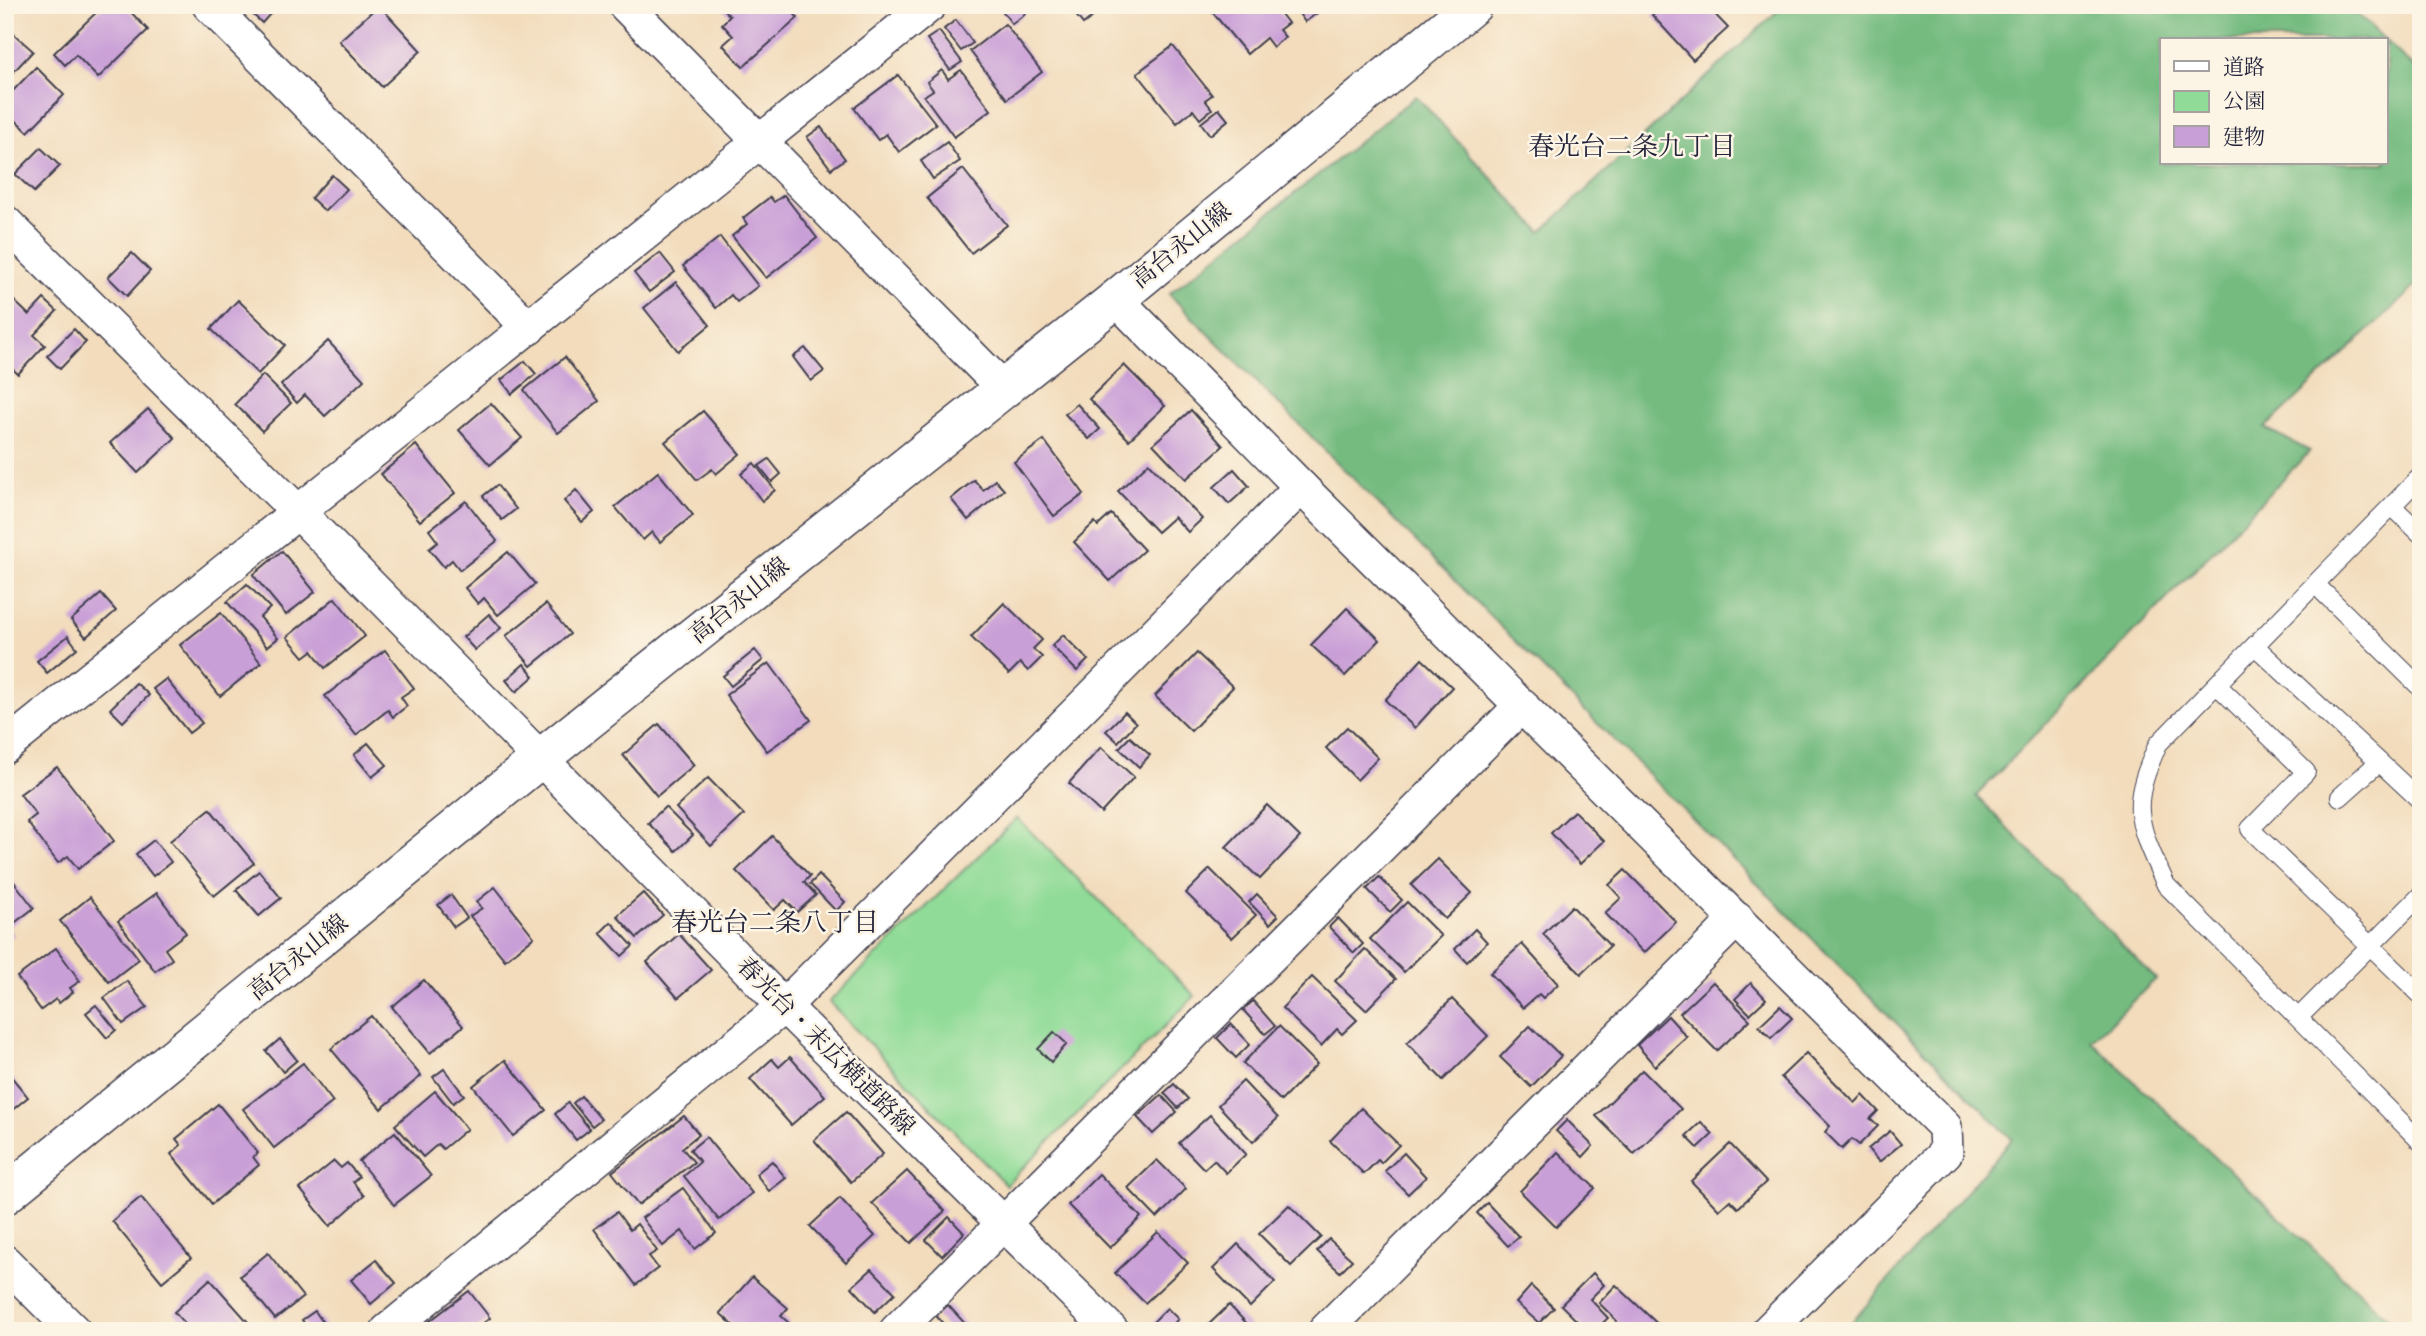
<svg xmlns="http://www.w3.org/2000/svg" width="2426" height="1336" font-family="'IM FELL DW Pica','Noto Serif JP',serif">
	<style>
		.green { fill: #90db97; stroke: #597e69; stroke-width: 2 }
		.forest { fill: #74bb80; stroke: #4b6e5e; stroke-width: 2 }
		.building { fill: #c99fd7 }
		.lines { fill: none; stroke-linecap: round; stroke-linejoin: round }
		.lane-casing { stroke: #413e4e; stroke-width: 20 }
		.street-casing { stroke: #413e4e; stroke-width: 36 }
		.secondary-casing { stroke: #413e4e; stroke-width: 41 }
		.lane { stroke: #fff; stroke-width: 18 }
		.street { stroke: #fff; stroke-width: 33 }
		.secondary { stroke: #fff; stroke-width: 38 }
		.labels { text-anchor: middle; stroke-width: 5; stroke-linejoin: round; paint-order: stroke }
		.street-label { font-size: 24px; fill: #22223b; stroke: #fcf5e5 }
		.neighbourhood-label { font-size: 26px; fill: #22223b; stroke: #fcf5e5 }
	</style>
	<rect width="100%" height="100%" fill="#fcf5e5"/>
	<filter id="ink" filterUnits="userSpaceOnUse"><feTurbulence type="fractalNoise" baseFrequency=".0143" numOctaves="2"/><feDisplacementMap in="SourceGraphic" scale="14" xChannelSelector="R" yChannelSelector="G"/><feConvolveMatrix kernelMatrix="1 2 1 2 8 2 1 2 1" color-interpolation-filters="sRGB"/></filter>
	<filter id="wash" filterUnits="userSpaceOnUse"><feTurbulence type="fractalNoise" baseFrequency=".00686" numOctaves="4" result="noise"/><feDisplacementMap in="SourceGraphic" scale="28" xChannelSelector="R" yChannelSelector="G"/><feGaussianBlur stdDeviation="1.57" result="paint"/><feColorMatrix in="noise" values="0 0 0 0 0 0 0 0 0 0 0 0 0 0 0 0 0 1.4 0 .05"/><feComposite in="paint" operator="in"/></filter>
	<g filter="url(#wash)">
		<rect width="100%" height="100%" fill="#f2dcbc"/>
		<path class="green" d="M1017,818L1195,996L1006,1185L829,1002Z"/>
		<path class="forest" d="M1784,5H2349L2385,40H2162V163H2386V41L2421,74V281L2265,428L2310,451L1976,796L2156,979L2091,1041L2401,1331H1844L2012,1139L1169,294L1416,96L1541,232Z"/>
		<g id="blocks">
			<g class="building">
				<path d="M104,5H124L148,30L98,78L76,55L65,65L54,53Z"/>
				<path d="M253,5H278L262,23L248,10Z"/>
				<path d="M379,5L421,51L382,87L339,41Z"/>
				<path d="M727,5H787L798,18L743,67L723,45L733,36L722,24L730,16L723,9Z"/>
				<path d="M998,5H1019L1025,14L1012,24Z"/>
				<path d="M1068,5H1108L1083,24Z"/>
				<path d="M1222,5H1274L1288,23L1279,30L1285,37L1273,47L1266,38L1247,54L1213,13Z"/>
				<path d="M1293,5H1328L1305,22Z"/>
				<path d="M1662,5H1706L1728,28L1693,60L1652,15Z"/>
				<path d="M956,20L973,43L961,51L944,29Z"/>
				<path d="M1005,24L1042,72L1007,99L970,51Z"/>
				<path d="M5,26L33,51L5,81Z"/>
				<path d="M939,31L962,62L950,70L927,39Z"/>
				<path d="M1173,46L1212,95L1205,100L1212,109L1200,119L1193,110L1177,123L1137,73Z"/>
				<path d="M36,67L64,95L28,132L5,110V99Z"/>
				<path d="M942,70L948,79L961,70L991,110L954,137L924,96L933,90L927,82Z"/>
				<path d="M898,75L936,124L899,152L886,134L878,140L854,108Z"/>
				<path d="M1219,109L1228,120L1210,135L1201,123Z"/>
				<path d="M821,127L845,159L831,169L807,137Z"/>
				<path d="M947,142L960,161L933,179L921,161Z"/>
				<path d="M41,148L60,166L34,192L15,174Z"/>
				<path d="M963,169L1007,225L971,253L927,198Z"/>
				<path d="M332,175L347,189L325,211L311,198Z"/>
				<path d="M784,195L817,238L766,278L732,236L747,224L743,218L770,197L774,202Z"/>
				<path d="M720,237L758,286L737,302L731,295L716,308L683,266Z"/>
				<path d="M132,253L150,271L127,296L108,277Z"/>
				<path d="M660,253L675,272L649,292L634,273Z"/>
				<path d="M676,282L710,325L678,351L644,308Z"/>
				<path d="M5,292L29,315L44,299L57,311L34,335L45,345L18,374L5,362Z"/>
				<path d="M238,300L285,345L258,374L211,329Z"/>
				<path d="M74,329L86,342L60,369L47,356Z"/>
				<path d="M328,341L364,380L325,416L305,395L297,403L281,385Z"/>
				<path d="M805,348L824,371L811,381L793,357Z"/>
				<path d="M565,357L599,401L558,433L524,390Z"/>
				<path d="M525,361L536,374L512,394L501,380Z"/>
				<path d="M1124,365L1165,406L1129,440L1089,399Z"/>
				<path d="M263,375L291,403L262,431L235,404Z"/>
				<path d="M491,403L522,438L490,465L459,430Z"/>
				<path d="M1077,404L1100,429L1089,439L1065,414Z"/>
				<path d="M148,409L175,438L138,473L110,443Z"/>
				<path d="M1191,410L1223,446L1186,479L1153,444Z"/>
				<path d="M703,411L740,454L716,474L712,469L697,480L665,442Z"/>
				<path d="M1044,440L1084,494L1054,516L1014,462Z"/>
				<path d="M416,445L455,493L420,521L381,474Z"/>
				<path d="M769,459L781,474L772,482L759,466Z"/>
				<path d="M754,463L775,490L762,501L741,474Z"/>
				<path d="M1149,463L1202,519L1188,532L1174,517L1157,532L1118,491Z"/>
				<path d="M1234,469L1249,486L1229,504L1214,487Z"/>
				<path d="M658,472L693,515L660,542L652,532L643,540L615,507Z"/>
				<path d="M974,480L983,490L995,480L1004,490L968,520L951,499Z"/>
				<path d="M497,485L516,509L502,520L483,496Z"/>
				<path d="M576,490L594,512L582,522L564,501Z"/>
				<path d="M466,501L497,541L460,570L452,560L444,567L429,549L438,542L429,530Z"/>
				<path d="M1111,514L1144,550L1110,581L1074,542L1095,522L1098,526Z"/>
				<path d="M282,551L315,592L286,615L253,575Z"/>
				<path d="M508,552L535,584L498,615L484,598L478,604L465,588Z"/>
				<path d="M247,584L270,608L260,617L278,638L267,647L227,602Z"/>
				<path d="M101,594L116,611L86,637L71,620Z"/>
				<path d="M335,598L365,636L325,668L312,651L304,657L287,637Z"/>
				<path d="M1004,603L1042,640L1033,649L1042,657L1028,671L1020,663L1009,674L971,637Z"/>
				<path d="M546,604L570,634L531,666L506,636Z"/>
				<path d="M1347,608L1380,640L1345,676L1311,645Z"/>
				<path d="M221,613L261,663L220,696L180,645Z"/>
				<path d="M489,614L501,628L475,650L463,637Z"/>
				<path d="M1063,635L1088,660L1077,671L1052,646Z"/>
				<path d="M68,636L77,648L47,673L37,661Z"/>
				<path d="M385,650L414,688L401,697L407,706L393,717L388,710L356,735L325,696Z"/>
				<path d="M755,650L763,660L731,686L723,676Z"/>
				<path d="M1197,653L1233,687L1191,731L1155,696Z"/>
				<path d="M1422,659L1452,687L1415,728L1385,700Z"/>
				<path d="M769,663L811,720L767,751L726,695Z"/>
				<path d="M524,664L534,676L516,692L506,680Z"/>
				<path d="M166,679L202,723L189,733L153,689Z"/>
				<path d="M136,683L149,695L123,722L110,709Z"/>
				<path d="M1125,712L1136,723L1118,742L1106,731Z"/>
				<path d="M659,724L694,765L657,796L623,755Z"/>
				<path d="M1347,727L1378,758L1357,780L1326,748Z"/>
				<path d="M1130,737L1150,755L1139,767L1119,748Z"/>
				<path d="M368,743L387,765L372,777L354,755Z"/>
				<path d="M1101,747L1134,777L1101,813L1069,783Z"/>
				<path d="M57,767L114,841L78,869L68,856L58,863L27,822L36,815L20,794Z"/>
				<path d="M708,778L744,815L711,846L676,808Z"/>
				<path d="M1267,805L1300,837L1260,879L1226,847Z"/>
				<path d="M665,807L693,835L676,851L648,823Z"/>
				<path d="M210,809L254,863L214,896L170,841Z"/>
				<path d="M1574,811L1604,841L1580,864L1551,833Z"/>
				<path d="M772,836L810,876L804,882L816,895L797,912L785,900L774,910L736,871Z"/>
				<path d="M154,840L171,862L153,876L136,854Z"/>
				<path d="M1438,859L1472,893L1445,919L1411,885Z"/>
				<path d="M1210,869L1256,915L1232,938L1186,893Z"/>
				<path d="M5,870L34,908L8,928L14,935L5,942Z"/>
				<path d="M1625,870L1676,922L1644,953L1605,913L1621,898L1609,885Z"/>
				<path d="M259,871L281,898L259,916L236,890Z"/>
				<path d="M819,875L845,902L836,911L810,884Z"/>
				<path d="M1379,877L1402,900L1390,912L1367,889Z"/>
				<path d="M495,887L534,937L505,960L470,916L482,908L476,902Z"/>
				<path d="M157,893L186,933L165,949L172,959L155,971L118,921Z"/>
				<path d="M643,893L663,915L637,938L617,916Z"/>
				<path d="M1257,894L1278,916L1270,924L1249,902Z"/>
				<path d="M451,895L467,918L454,927L438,905Z"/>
				<path d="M90,897L139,959L109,982L60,921Z"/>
				<path d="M1407,902L1441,936L1404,972L1370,939Z"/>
				<path d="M1572,906L1610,946L1581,974L1543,934Z"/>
				<path d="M1338,918L1363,944L1354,953L1329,927Z"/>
				<path d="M611,922L633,946L622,956L600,933Z"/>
				<path d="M1475,929L1487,942L1467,962L1455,949Z"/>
				<path d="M679,934L711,970L678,998L647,962Z"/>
				<path d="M1522,944L1558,984L1543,998L1539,994L1523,1008L1490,973Z"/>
				<path d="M56,948L80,981L70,988L73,992L59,1003L56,999L41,1010L17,977Z"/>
				<path d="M1365,949L1396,979L1366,1010L1335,981Z"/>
				<path d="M1312,977L1357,1020L1342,1034L1337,1029L1321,1046L1282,1008Z"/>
				<path d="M424,980L463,1026L430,1053L392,1007Z"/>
				<path d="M127,981L147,1007L123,1024L104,998Z"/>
				<path d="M1713,982L1750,1020L1717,1051L1680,1013Z"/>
				<path d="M1751,983L1766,999L1750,1014L1735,999Z"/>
				<path d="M1452,999L1488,1036L1443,1080L1407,1043Z"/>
				<path d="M1253,1001L1275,1026L1265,1034L1243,1010Z"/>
				<path d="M96,1005L116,1030L107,1038L86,1013Z"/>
				<path d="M1780,1006L1792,1018L1771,1038L1759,1026Z"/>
				<path d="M371,1016L421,1076L381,1109L331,1049Z"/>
				<path d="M1668,1016L1687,1037L1655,1066L1637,1045Z"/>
				<path d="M1231,1024L1250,1044L1236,1058L1217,1038Z"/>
				<path d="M1279,1026L1317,1064L1281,1101L1243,1063Z"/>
				<path d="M1530,1026L1561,1056L1531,1087L1500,1057Z"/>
				<path d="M1054,1032L1067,1044L1051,1062L1038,1049Z"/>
				<path d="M280,1039L297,1060L283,1072L266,1051Z"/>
				<path d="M1806,1053L1855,1103L1863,1095L1878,1111L1870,1119L1878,1126L1859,1145L1852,1139L1842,1149L1825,1132L1830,1126L1781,1077Z"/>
				<path d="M790,1057L825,1096L791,1125L750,1079L772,1059L779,1067Z"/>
				<path d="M505,1060L546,1110L513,1136L473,1086Z"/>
				<path d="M303,1063L333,1102L274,1148L243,1109Z"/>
				<path d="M5,1069L28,1097L5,1116Z"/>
				<path d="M444,1069L464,1095L453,1103L433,1077Z"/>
				<path d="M1642,1070L1681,1109L1634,1154L1596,1116Z"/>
				<path d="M1243,1081L1278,1118L1253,1142L1218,1105Z"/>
				<path d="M1174,1084L1188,1099L1178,1108L1164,1093Z"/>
				<path d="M435,1091L467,1129L443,1149L438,1144L423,1157L395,1125Z"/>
				<path d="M1161,1095L1177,1112L1153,1134L1137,1117Z"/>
				<path d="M581,1096L601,1119L592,1126L573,1103Z"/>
				<path d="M568,1103L590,1129L576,1140L555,1114Z"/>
				<path d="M218,1104L258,1153L253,1157L259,1165L212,1204L171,1154L181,1145L176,1139Z"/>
				<path d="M1361,1108L1399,1145L1381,1163L1378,1160L1364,1174L1330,1141Z"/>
				<path d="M846,1112L883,1154L851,1182L814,1140Z"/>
				<path d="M1210,1115L1246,1154L1226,1173L1214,1160L1204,1169L1179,1143Z"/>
				<path d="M684,1116L699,1134L682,1148L694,1162L638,1205L612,1172Z"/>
				<path d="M1567,1120L1593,1146L1583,1157L1556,1131Z"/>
				<path d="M1701,1122L1713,1134L1698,1148L1686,1136Z"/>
				<path d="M1890,1131L1901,1144L1879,1162L1868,1149Z"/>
				<path d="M395,1132L431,1176L394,1205L359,1161Z"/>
				<path d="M706,1137L752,1193L719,1220L684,1176L700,1162L690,1150Z"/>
				<path d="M1730,1144L1766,1182L1738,1208L1730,1200L1719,1210L1691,1181Z"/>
				<path d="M1558,1152L1595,1188L1556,1227L1520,1191Z"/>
				<path d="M1404,1153L1426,1177L1408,1194L1385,1171Z"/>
				<path d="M1157,1160L1186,1189L1157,1218L1128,1188Z"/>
				<path d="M334,1161L341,1168L347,1163L359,1177L353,1182L364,1196L330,1226L300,1189Z"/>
				<path d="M772,1161L786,1178L769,1191L756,1174Z"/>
				<path d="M907,1171L945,1211L911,1243L872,1203Z"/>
				<path d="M1099,1174L1141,1217L1110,1248L1068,1205Z"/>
				<path d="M683,1188L716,1233L695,1249L682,1231L663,1246L642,1218Z"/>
				<path d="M141,1197L191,1258L162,1282L112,1221Z"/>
				<path d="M840,1198L875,1236L846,1263L810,1226Z"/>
				<path d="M1487,1203L1519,1237L1508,1246L1477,1213Z"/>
				<path d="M1289,1205L1321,1237L1291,1266L1259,1234Z"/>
				<path d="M617,1212L630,1230L637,1224L657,1251L649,1256L658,1268L636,1285L594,1229Z"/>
				<path d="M949,1217L964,1233L942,1256L926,1240Z"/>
				<path d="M1158,1232L1188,1263L1145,1303L1115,1273Z"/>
				<path d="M1329,1239L1352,1260L1340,1272L1317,1251Z"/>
				<path d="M1238,1244L1275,1282L1250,1307L1213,1269Z"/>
				<path d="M268,1253L303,1297L275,1319L240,1276Z"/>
				<path d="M376,1260L396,1283L371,1304L351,1280Z"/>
				<path d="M872,1269L895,1293L875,1312L852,1287Z"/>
				<path d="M1593,1273L1604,1285L1590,1299L1608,1318L1594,1331H1587L1561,1305Z"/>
				<path d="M752,1277L788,1308L781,1316L789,1323L782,1331H764L760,1327L757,1331H739L720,1313Z"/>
				<path d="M210,1279L256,1331H191L174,1312Z"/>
				<path d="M1616,1285L1665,1331H1609L1617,1321L1599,1303Z"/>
				<path d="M1531,1286L1554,1308L1539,1323L1516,1303Z"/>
				<path d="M469,1291L490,1318L473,1331H432L426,1324Z"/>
				<path d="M948,1305L969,1328L965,1331H950L936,1316Z"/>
				<path d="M1229,1305L1254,1331H1202Z"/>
				<path d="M1167,1308L1178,1319L1167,1331H1150L1147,1328Z"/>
				<path d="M315,1311L329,1331H310L302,1320Z"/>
			</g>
		</g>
	</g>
	<g filter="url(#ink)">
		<use href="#blocks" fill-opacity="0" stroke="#413e4e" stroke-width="2"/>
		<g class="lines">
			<defs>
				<g id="lane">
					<path d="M2421,476L2158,744C2149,765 2138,789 2140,812C2142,837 2156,862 2166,885L2421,1142"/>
					<path d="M2392,506L2421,534"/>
					<path d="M2315,584L2421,688"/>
					<path d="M2255,646L2421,801"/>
					<path d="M2217,685L2306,772L2250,829L2421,995"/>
					<path d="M2340,797L2379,762"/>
					<path d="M2299,1017L2421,895"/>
				</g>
				<g id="street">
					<path d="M209,5L529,328"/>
					<path d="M625,5L1003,388"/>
					<path d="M5,222L297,511L784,1006L1112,1331"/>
					<path d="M1116,299L1301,487L1945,1127L1946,1152L1768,1331"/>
					<path d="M5,747L930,5"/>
					<path d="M5,1262L74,1331"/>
					<path d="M387,1331L784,1006L1301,487"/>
					<path d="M896,1331L1522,705"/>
					<path d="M1325,1331L1737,919"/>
				</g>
				<path id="secondary" d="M5,1195L541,758L1116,299L1473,5"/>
			</defs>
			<use href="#lane" class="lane-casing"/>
			<use href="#street" class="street-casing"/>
			<use href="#secondary" class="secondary-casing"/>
			<use href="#lane" class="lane"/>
			<use href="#street" class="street"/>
			<use href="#secondary" class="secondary"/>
		</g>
	</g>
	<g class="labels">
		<g class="street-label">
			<text transform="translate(1181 245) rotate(-39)" y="8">高台永山線</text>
			<text transform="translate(739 600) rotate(-39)" y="8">高台永山線</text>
			<text transform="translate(298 957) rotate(-39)" y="8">高台永山線</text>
			<text transform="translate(826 1046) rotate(45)" y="8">春光台・末広横道路線</text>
		</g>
		<g class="neighbourhood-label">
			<text x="1632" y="155">春光台二条九丁目</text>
			<text x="775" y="931">春光台二条八丁目</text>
		</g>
	</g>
	<rect width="2426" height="1336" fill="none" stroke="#fcf5e5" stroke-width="28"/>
	<rect x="2160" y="38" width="228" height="126" fill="#fcf5e5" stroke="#a5a1a1" stroke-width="2"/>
	<rect x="2174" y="61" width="35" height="10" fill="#ffffff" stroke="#a5a1a1" stroke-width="2"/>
	<text x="2223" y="74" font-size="21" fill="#22223b">道路</text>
	<rect x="2174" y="91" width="35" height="21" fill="#90db97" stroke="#a5a1a1" stroke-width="2"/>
	<text x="2223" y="108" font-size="21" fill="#22223b">公園</text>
	<rect x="2174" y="126" width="35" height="21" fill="#c99fd7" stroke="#a5a1a1" stroke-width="2"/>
	<text x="2223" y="144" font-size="21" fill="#22223b">建物</text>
</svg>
